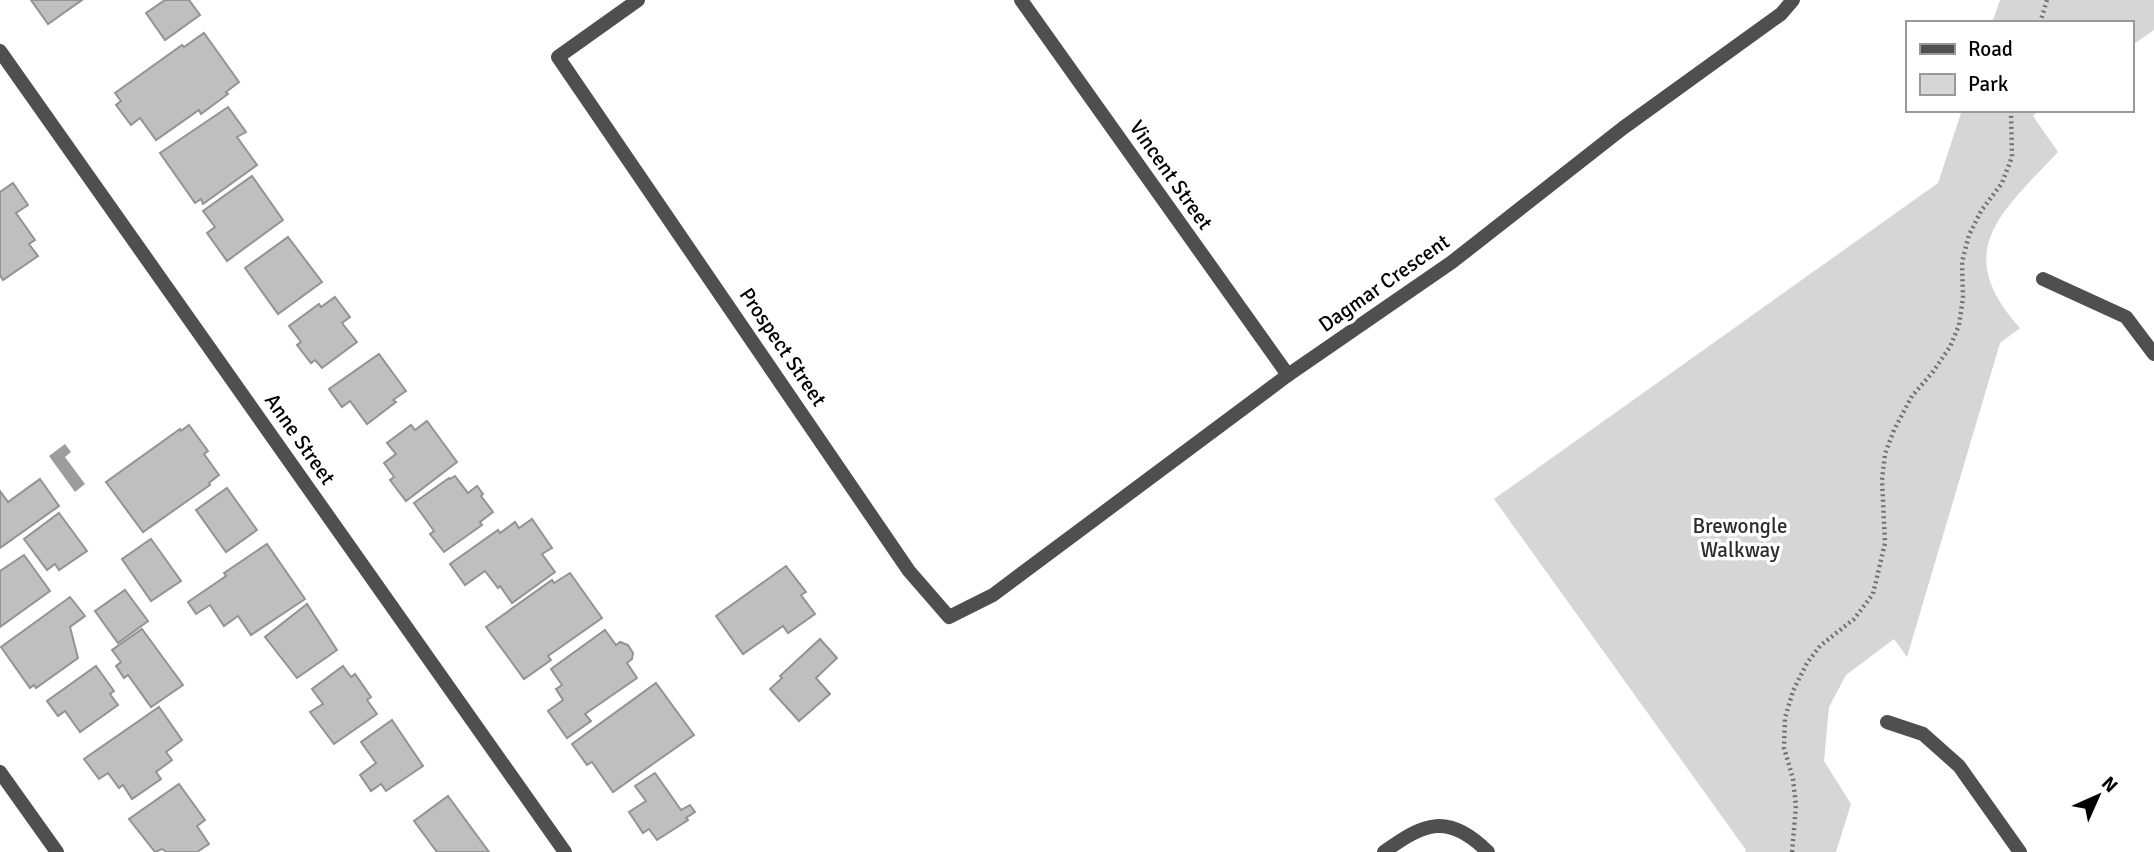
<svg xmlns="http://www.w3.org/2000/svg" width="2154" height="852" font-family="Signika,sans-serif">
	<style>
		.green { fill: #d6d6d6 }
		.water { fill: #9d9d9d }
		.building { fill: #bfbfbf; stroke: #939393; stroke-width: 2 }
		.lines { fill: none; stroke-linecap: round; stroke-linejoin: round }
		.path { stroke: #717171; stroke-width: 4.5; stroke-dasharray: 2 3.5; stroke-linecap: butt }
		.minor { stroke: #4f4f4f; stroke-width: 14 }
		.labels { text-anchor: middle; stroke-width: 7; stroke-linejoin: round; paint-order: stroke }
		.street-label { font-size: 21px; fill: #000; stroke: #fff }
		.park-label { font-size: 21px; fill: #2d2d2d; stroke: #fff }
	</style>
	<rect width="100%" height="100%" fill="#fff"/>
	<g class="green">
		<path d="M2000,0H2154V30L2131,46V23H1992Z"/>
		<path d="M1962,110H2040L2033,116L2058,152C2002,212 1950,251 2020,328L2000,343L1907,657L1894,639L1846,675L1829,707L1824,761L1851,804L1836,852H1745L1746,850L1494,499L1938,183Z"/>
	</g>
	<path class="water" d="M65,444L71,452L65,457L85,484L75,492L49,456Z"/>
	<g class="building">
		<path d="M31,0H82L48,24Z"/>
		<path d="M165,0H189L200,15L165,40L146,13Z"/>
		<path d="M204,33L239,82L226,92L228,94L201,114L199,110L156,140L140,118L131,125L116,105L121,101L115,93L182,45L184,47Z"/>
		<path d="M228,107L246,132L237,137L257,165L203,204L201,199L195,203L160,153Z"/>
		<path d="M252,176L283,220L227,261L207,233L215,227L203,211Z"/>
		<path d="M13,183L28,205L16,213L35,240L29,244L38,256L3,280L0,275V192Z"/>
		<path d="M288,237L322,282L278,314L245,268Z"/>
		<path d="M335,297L350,317L342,323L357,342L322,368L315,360L311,363L297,345L301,342L289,326L319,304L321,307Z"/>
		<path d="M379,354L406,391L393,400L396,402L367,424L350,401L342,407L329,389Z"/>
		<path d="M427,421L457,462L406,501L390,480L394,477L384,463L396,454L387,443L411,425L415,430Z"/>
		<path d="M189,425L208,451L204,454L219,475L209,483L210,485L143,532L106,482L180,429L181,431Z"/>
		<path d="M455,476L468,493L477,486L483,494L481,496L493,512L480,522L482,525L444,552L430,534L434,531L414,503L449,478L450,479Z"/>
		<path d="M40,479L59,506L0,548V491L8,502Z"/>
		<path d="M227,488L257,530L226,552L196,510Z"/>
		<path d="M59,513L87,551L59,570L55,564L47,570L24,539Z"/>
		<path d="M532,519L552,548L542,554L555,572L512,603L500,586L498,588L485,571L465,585L450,564L498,530L500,533L515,522L519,528Z"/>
		<path d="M151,539L181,581L151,601L122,559Z"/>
		<path d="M267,544L305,599L251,635L238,616L224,626L210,605L196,614L188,602L226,576L224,573Z"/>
		<path d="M24,555L50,591L0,627V571Z"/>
		<path d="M786,566L806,592L801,595L815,614L788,633L783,626L743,654L716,616Z"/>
		<path d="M570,573L602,618L548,656L551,660L524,679L486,627L552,580L554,583Z"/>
		<path d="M125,590L148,621L118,643L95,611Z"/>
		<path d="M70,597L85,616L70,627L78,658L36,688L34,685L30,688L1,647Z"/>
		<path d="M307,604L337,650L297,678L265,637Z"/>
		<path d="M142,629L183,685L151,707L128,675L124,678L116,666L121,662L112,650Z"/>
		<path d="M605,630L616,645L620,642L628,645L633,653L632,659L627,663L637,678L585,714L591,721L567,738L548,711L563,700L556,689L562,685L551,669Z"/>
		<path d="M820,639L837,658L816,678L830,694L799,721L770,689L782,678L780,676Z"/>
		<path d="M96,666L114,691L110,694L118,705L80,732L65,711L58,716L47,701Z"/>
		<path d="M343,666L351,677L355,674L371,697L367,700L377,714L334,744L310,712L323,704L312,689Z"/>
		<path d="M656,683L694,735L613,792L592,762L587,765L572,744Z"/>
		<path d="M159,707L182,740L166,752L172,760L156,772L161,779L132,799L123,785L119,788L108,773L99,779L84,759Z"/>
		<path d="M392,720L423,766L386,791L381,784L371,791L360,775L376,763L361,742Z"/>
		<path d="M655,773L681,810L690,805L695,812L686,818L688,820L657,840L649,829L643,833L629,812L646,801L635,786Z"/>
		<path d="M179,784L205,820L197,826L209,844L197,852H167L162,849L155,852L129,819Z"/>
		<path d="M448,796L489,852H437L414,821Z"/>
	</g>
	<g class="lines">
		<g class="path">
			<path d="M2040,23L2047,0"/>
			<path d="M1792,852L1796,806L1793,779L1784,748L1785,718L1793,691L1807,663L1820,646L1854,619L1873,594L1885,543L1882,480L1885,454L1894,430L1912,396L1932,373L1950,347L1959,325L1963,298L1962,262L1969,235L1981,211L2002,183L2012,157L2011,110"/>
		</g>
		<g class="minor">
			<path d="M638,0L558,57L909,571L949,617L993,595L1288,375L1452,262L1623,128L1781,14L1793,0"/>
			<path d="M1021,0L1288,375"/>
			<path d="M0,51L565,852"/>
			<path d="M2043,279L2126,317L2154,354"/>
			<path d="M1887,722L1923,734L1959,766L2020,852"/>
			<path d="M0,772L57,852"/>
			<path d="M1384,852C1424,823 1448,812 1488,852"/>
		</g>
	</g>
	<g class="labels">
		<g class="street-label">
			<text transform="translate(1171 175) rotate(55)" y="7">Vincent Street</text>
			<text transform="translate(1384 283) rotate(-35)" y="7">Dagmar Crescent</text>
			<text transform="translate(783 347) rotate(56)" y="7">Prospect Street</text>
			<text transform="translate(300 439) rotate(55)" y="7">Anne Street</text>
		</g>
		<g class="park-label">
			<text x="1740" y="533">Brewongle<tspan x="1740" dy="24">Walkway</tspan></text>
		</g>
	</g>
	<rect x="1906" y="21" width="228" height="91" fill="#ffffff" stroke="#999999" stroke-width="2"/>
	<rect x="1920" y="44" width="35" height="10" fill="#4f4f4f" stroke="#999999" stroke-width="2"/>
	<text x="1968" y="56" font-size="21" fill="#000000">Road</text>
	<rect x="1920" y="74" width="35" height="21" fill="#d6d6d6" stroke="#999999" stroke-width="2"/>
	<text x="1968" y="91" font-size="21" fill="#000000">Park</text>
	<g transform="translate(2098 796) rotate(45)" stroke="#ffffff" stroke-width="5" paint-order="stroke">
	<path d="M0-5L12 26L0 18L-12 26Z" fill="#000000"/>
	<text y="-10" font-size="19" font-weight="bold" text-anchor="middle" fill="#000000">N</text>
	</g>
</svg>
